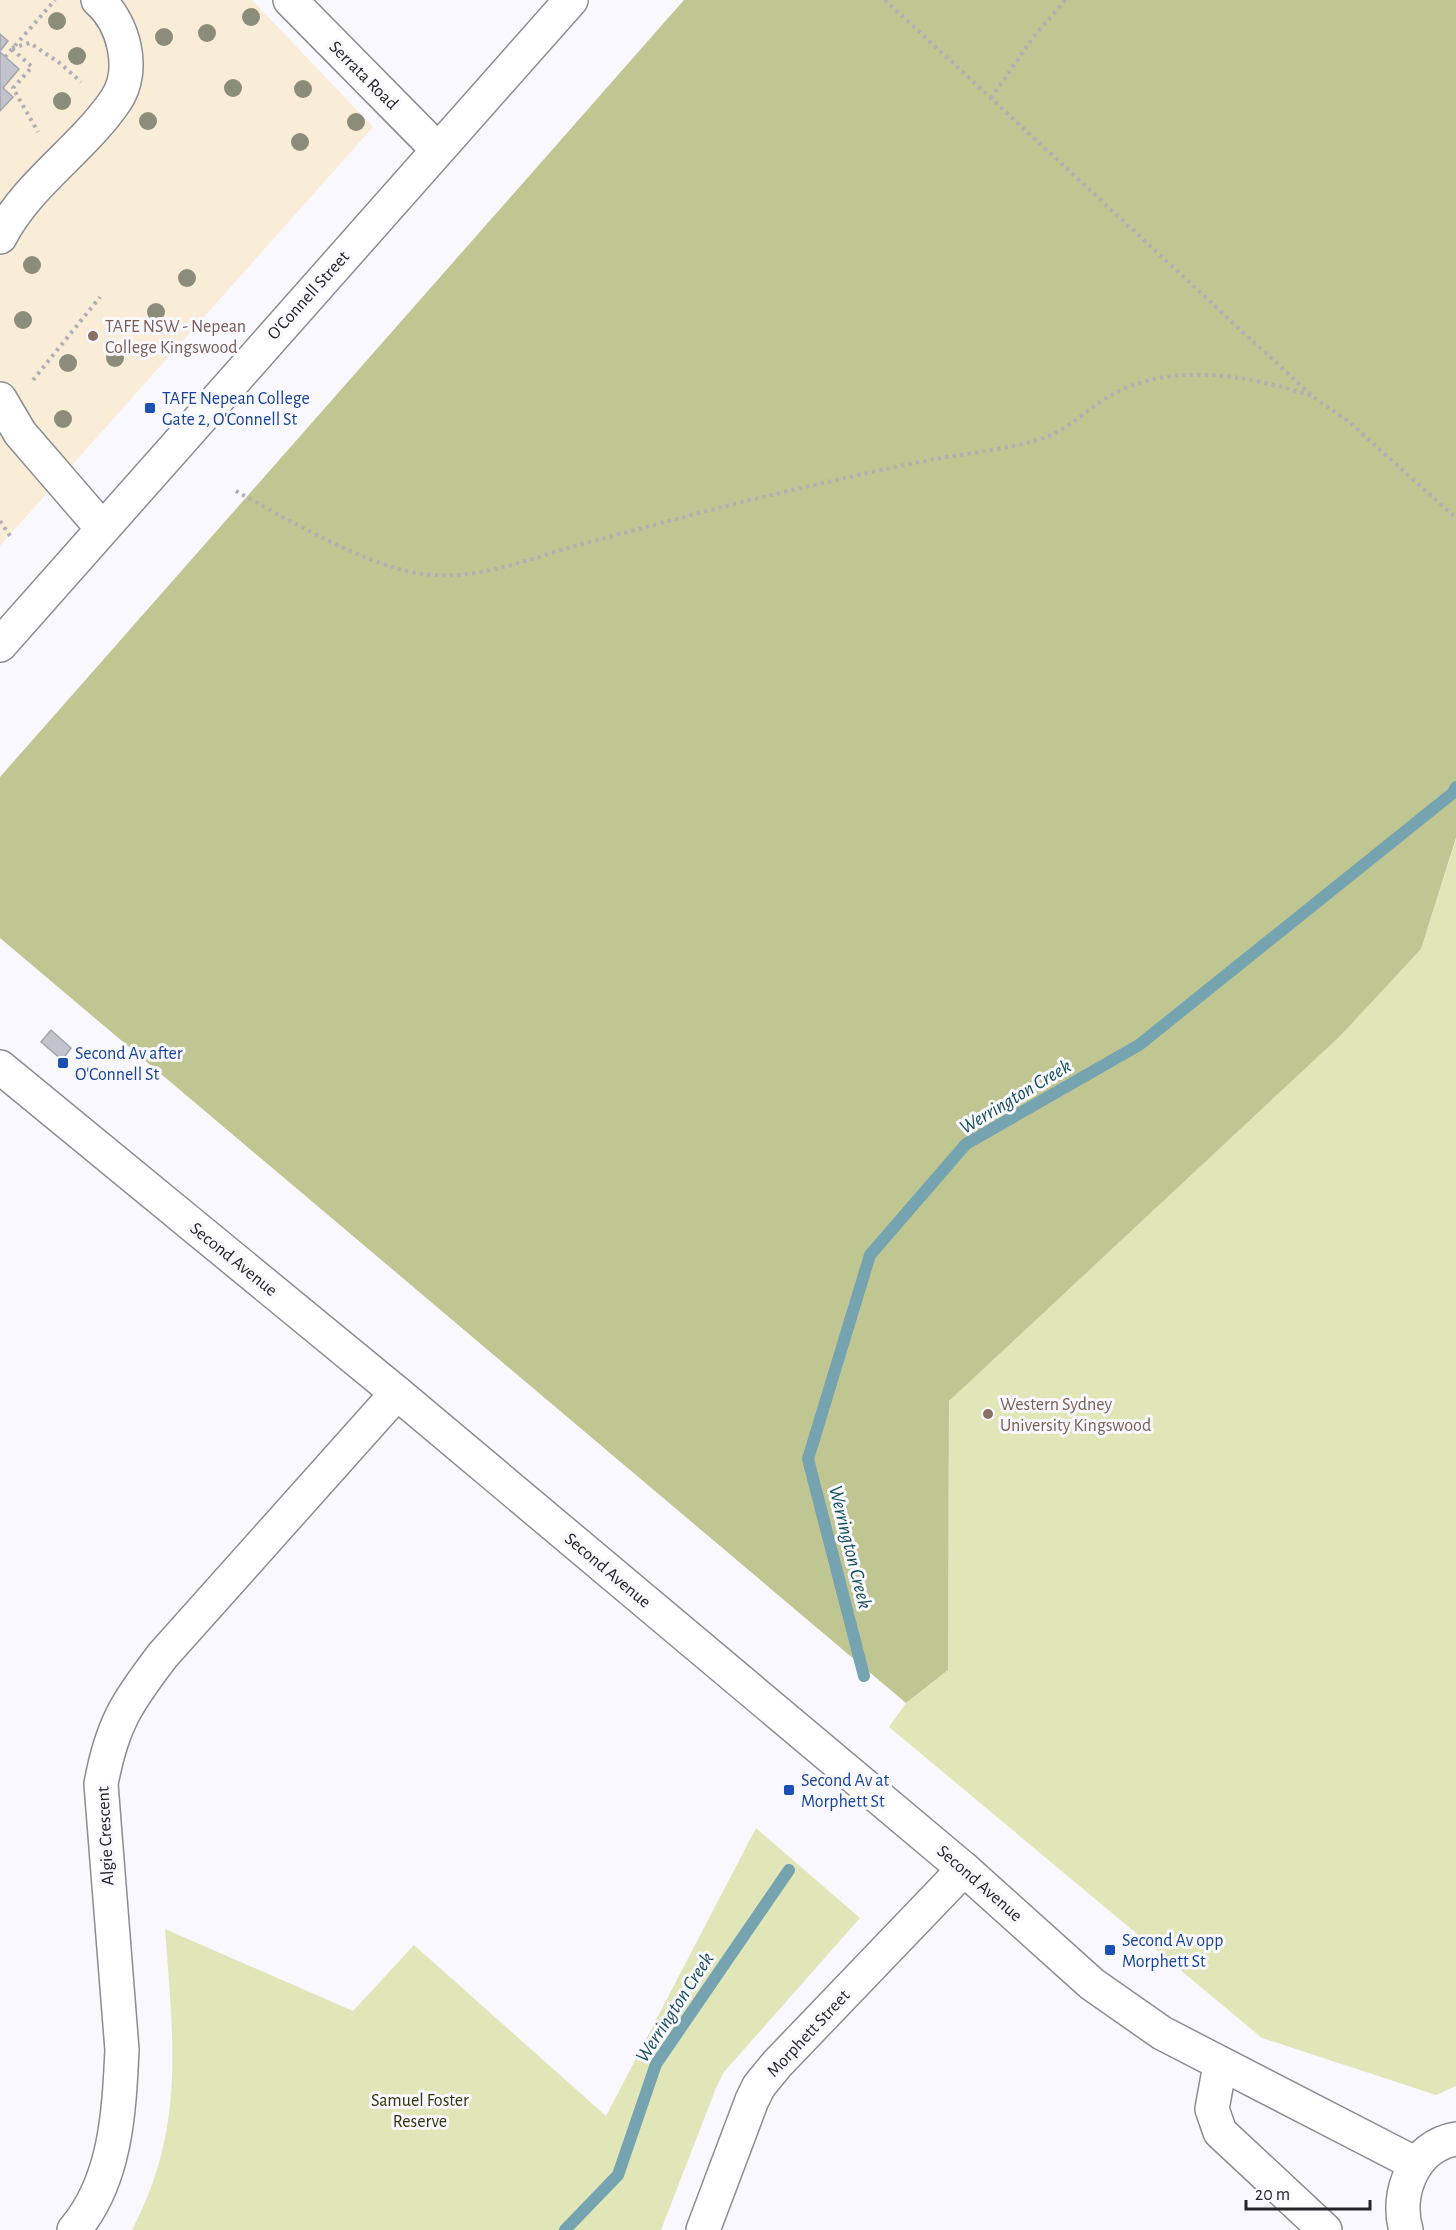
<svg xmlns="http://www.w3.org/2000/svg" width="1456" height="2230" font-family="'Alegreya Sans',sans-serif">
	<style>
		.education { fill: #f9edd8 }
		.green { fill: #e1e6b9 }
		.forest { fill: #c0c692 }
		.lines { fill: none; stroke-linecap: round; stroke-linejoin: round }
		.stream { stroke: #75a3af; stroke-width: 12 }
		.building { fill: #c3c3ce; stroke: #a3a4ae; stroke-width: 1.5 }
		.minor-casing { stroke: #8c8c95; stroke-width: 36 }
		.path { stroke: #afafb5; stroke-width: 4; stroke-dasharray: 3 4.5; stroke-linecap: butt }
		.minor { stroke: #fff; stroke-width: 33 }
		.tree { fill: #8b8c79 }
		.education-dot { fill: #8d6e63; stroke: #f8f8fe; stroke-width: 2 }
		.transit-dot { fill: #1a4fb4; stroke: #f8f8fe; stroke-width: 2 }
		.labels { text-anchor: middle; stroke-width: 6; stroke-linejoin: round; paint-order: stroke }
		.street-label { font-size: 18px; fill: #242428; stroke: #f8f8fe }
		.education-label { font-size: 18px; fill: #785e54; stroke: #f8f8fe; text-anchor: start }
		.transit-label { font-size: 18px; fill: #164399; stroke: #f8f8fe; text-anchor: start }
		.park-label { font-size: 18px; fill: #32340c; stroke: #f8f8fe }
		.water-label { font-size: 20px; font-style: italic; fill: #154d59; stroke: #f8f8fe }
	</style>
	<rect width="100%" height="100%" fill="#f8f8fe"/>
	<path class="education" d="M0,0H252L373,127L0,546Z"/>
	<g class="green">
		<path d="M1456,839V2086L1436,2095L1262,2038L889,1727L906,1703L948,1670L949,1401L1421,949Z"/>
		<path d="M756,1828L860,1918L724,2072L716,2088L661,2230H132C186,2127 173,2040 165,1929L353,2011L414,1945L606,2116Z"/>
	</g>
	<path class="forest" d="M684,0H1456V838L1421,949L1340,1036L949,1401L948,1670L906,1703L0,938V777Z"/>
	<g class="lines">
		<g class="stream">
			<path d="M864,1676L808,1459L870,1255L966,1144L1139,1045L1453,793L1456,787"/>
			<path d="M565,2230L618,2175L656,2064L789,1870"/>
		</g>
	</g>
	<g class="building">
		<path d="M0,34L8,41L0,51Z"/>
		<path d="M0,52L19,69L3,88L13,97L0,111Z"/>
		<path d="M51,1030L71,1048L62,1060L41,1042Z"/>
	</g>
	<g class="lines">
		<defs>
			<g id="minor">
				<path d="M290,0L437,149"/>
				<path d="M0,237C27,184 83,149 116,100C136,70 124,23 98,0"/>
				<path d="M0,399L20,433L102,528"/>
				<path d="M0,645L571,0"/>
				<path d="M0,1067L397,1393L964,1869L1092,1984L1162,2033L1416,2164"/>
				<path d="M1220,2065L1212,2109L1220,2132L1325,2230"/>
				<path d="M74,2230C116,2181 119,2112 122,2050L101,1784C112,1724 127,1702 163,1655L397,1393"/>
				<path d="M703,2230L752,2100L759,2086L777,2064L964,1869"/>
				<path d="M1406,2230C1395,2193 1414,2146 1456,2139"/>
			</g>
		</defs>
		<use href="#minor" class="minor-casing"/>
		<g class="path">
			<path d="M885,0L1312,396L1348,421L1456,518"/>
			<path d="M12,48L30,43L61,64L81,82"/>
			<path d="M12,49L32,67L13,88L38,132"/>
			<path d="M5,57L55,0"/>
			<path d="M991,98L1032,39L1065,0"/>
			<path d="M33,380L100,297"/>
			<path d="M236,491C284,518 362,563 416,573C474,583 527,559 582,544C648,527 714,508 780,493C832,481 883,469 935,459C970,453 1008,449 1041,439C1069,430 1089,407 1113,394C1175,361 1250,376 1312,396"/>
			<path d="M0,521L12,539"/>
		</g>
		<use href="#minor" class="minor"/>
	</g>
	<g class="tree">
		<circle cx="251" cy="17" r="9"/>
		<circle cx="57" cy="21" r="9"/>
		<circle cx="207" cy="33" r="9"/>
		<circle cx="164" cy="37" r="9"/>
		<circle cx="77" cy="56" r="9"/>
		<circle cx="233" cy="88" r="9"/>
		<circle cx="303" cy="89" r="9"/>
		<circle cx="62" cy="101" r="9"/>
		<circle cx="148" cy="121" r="9"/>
		<circle cx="356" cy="122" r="9"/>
		<circle cx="300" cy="142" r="9"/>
		<circle cx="32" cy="265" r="9"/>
		<circle cx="187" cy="278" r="9"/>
		<circle cx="156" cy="312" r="9"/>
		<circle cx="23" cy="320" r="9"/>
		<circle cx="115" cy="358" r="9"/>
		<circle cx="68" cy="363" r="9"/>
		<circle cx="63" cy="419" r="9"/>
	</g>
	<g class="education-dot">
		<circle cx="93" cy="336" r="6"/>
		<circle cx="988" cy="1414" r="6"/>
	</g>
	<g class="transit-dot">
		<rect x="144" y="402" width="12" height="12" rx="3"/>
		<rect x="57" y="1057" width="12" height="12" rx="3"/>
		<rect x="783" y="1784" width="12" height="12" rx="3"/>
		<rect x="1104" y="1944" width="12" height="12" rx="3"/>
	</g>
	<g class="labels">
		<g class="street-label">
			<text transform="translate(364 75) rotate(45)" y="6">Serrata Road</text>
			<text transform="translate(308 295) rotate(-48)" y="6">O'Connell Street</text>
			<text transform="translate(234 1259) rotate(39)" y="6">Second Avenue</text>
			<text transform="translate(608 1570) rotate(40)" y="6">Second Avenue</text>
			<text transform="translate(105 1836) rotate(-93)" y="6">Algie Crescent</text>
			<text transform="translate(980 1883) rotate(41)" y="6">Second Avenue</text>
			<text transform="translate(808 2033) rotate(-47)" y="6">Morphett Street</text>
		</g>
		<g class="education-label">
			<text x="105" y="332">TAFE NSW - Nepean<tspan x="105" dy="21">College Kingswood</tspan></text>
			<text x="1000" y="1410">Western Sydney<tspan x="1000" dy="21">University Kingswood</tspan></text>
		</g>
		<g class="transit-label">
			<text x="162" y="404">TAFE Nepean College<tspan x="162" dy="21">Gate 2, O'Connell St</tspan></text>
			<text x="75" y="1059">Second Av after<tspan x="75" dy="21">O'Connell St</tspan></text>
			<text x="801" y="1786">Second Av at<tspan x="801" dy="21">Morphett St</tspan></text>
			<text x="1122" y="1946">Second Av opp<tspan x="1122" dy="21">Morphett St</tspan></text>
		</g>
		<g class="park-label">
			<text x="420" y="2106">Samuel Foster<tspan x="420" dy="21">Reserve</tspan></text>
		</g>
		<g class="water-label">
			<text transform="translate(1015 1096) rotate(-31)" y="7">Werrington Creek</text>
			<text transform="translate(851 1547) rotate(76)" y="7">Werrington Creek</text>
			<text transform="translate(674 2007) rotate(-57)" y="7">Werrington Creek</text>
		</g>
	</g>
	<path d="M1246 2200v9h124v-9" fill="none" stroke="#242428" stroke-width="3"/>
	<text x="1255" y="2200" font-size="18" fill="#242428" stroke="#f8f8fe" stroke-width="4.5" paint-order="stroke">20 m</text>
</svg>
